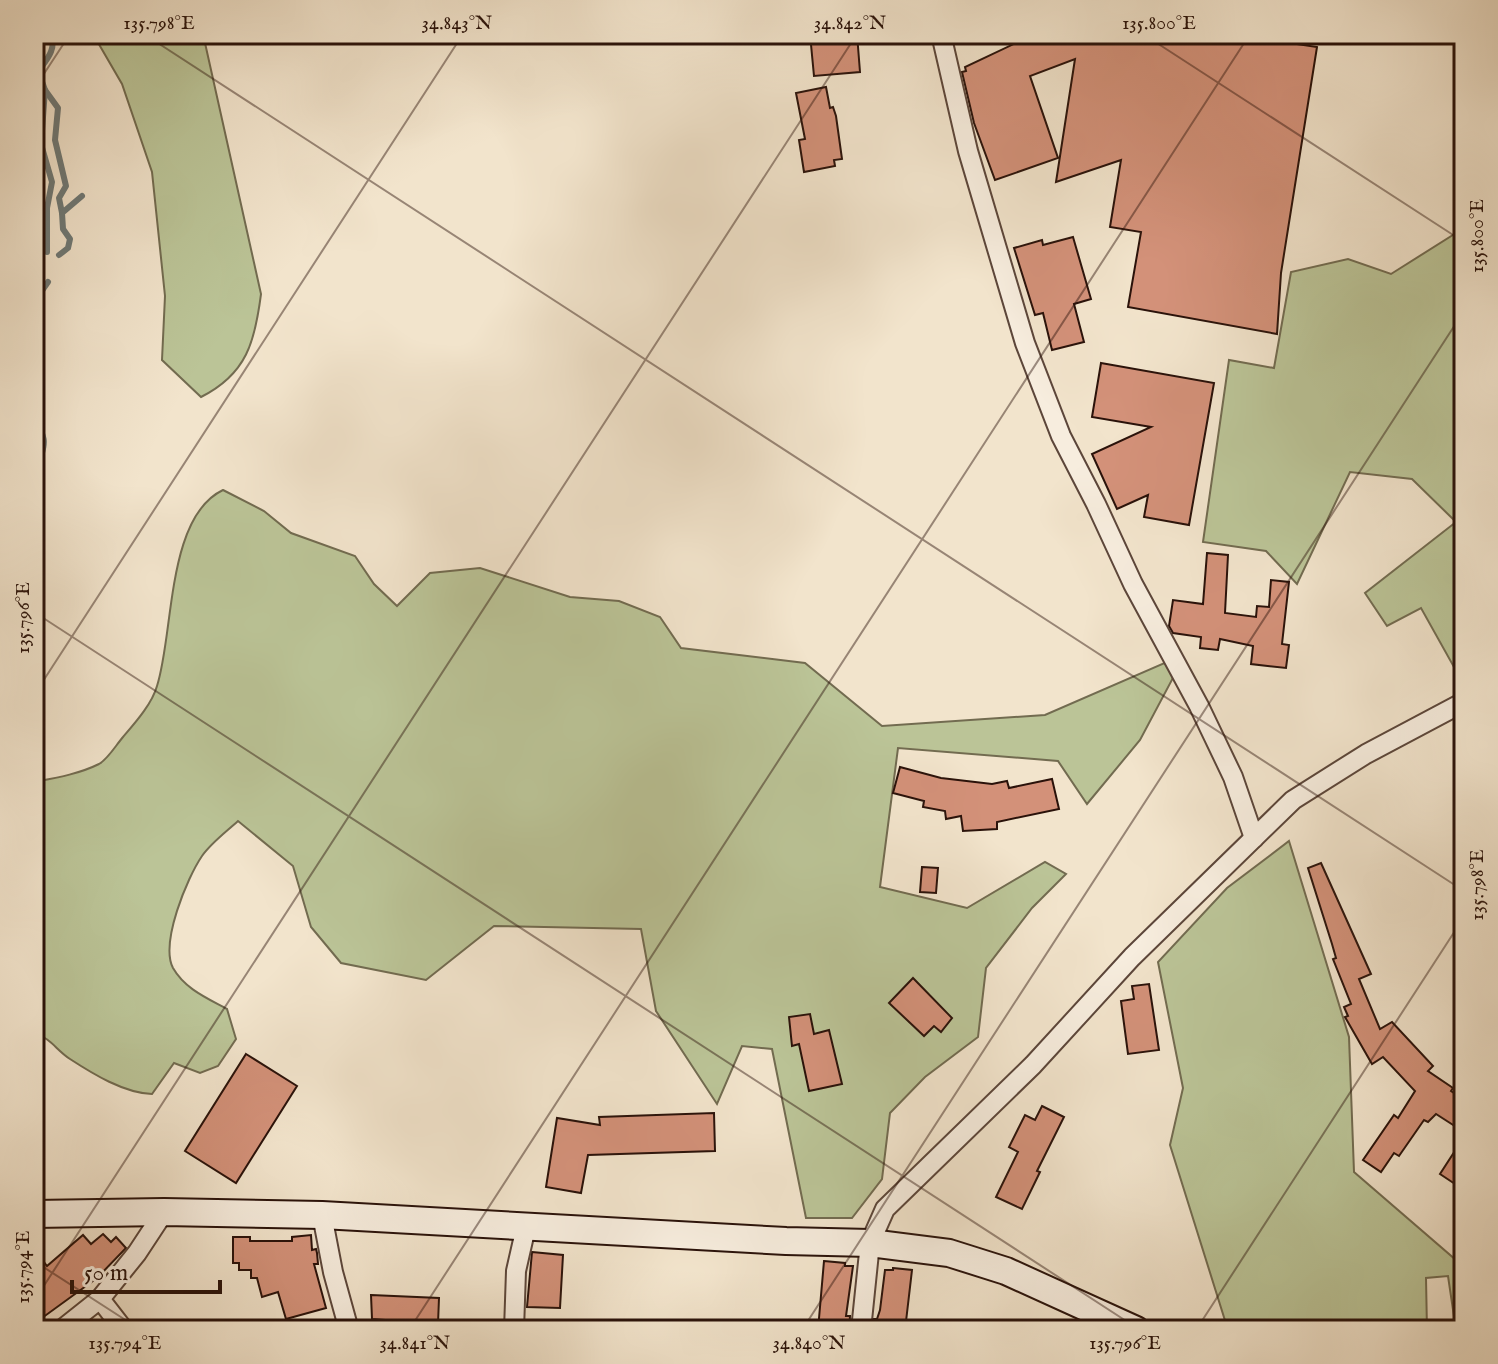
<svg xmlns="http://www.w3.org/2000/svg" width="1498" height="1364" font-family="'IM FELL English',serif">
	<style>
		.green { fill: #bbc497; stroke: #726b50; stroke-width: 2 }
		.water { fill: #9dbdbe; stroke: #6f7976; stroke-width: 2 }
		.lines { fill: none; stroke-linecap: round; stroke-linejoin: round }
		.stream { stroke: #6f7976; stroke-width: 6 }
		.building { fill: #d39179; stroke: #2a120a; stroke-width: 2 }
		.street-casing { stroke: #5c463a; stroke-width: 22 }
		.secondary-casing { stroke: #2a120a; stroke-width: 30 }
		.street { stroke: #f7edde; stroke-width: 18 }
		.secondary { stroke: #f7edde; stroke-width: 26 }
		.ticks { fill: none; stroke: #2a120a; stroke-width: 2; stroke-opacity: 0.45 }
		.neatline { fill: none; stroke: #2a120a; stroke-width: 3 }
		.ticks-label { font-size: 20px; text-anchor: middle; fill: #2a120a }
	</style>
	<rect width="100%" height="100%" fill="#f2e4cc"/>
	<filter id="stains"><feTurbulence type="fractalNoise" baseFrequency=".0025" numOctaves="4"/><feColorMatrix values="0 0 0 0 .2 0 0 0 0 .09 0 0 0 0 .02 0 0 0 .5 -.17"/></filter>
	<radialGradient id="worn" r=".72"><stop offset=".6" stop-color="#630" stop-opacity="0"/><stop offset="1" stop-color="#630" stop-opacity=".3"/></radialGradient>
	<g class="green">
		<path d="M93,34H203L261,294C255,341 247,374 201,397L162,360L165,296L152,172L122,84Z"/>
		<path d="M1464,228V685L1421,608L1387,626L1365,593L1456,522L1412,479L1350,472L1297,584L1266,551L1203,542L1229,360L1274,368L1291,272L1348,259L1391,274Z"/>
		<path d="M223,490L264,511L291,533L355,556L374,584L397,606L430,573L480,568L570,597L619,601L660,617L681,648L805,663L882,726L1045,715L1169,661L1174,676L1140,740L1087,804L1058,761L898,748L880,887L967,908L1045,862L1066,874L1032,908L986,968L978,1037L925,1077L890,1113L882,1179L852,1218H806L772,1049L742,1046L717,1104L656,1011L641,929L494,926L426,980L341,963L311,927L293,866L238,821C226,832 211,843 202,856C187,878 160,943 173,968C185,989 207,998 227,1009L236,1039L218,1066L200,1073L174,1063L152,1094C124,1093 93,1074 70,1059C55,1049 52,1039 34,1033V782C55,778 79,774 99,764C108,759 116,745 123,737C135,723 152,704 157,686C174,634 166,517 223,490Z"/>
		<path d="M1289,841L1349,1037L1354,1172L1456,1260L1464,1257V1330H1456L1448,1276L1426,1278L1427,1330H1228L1170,1145L1183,1088L1158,962L1227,888Z"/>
	</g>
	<path class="water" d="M34,418C56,444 41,449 40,474C39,481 42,480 43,486C45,498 38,508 34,518Z"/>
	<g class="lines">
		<g class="stream">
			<path d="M34,59L45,90L41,144L52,182L47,208V252"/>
			<path d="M37,73C46,60 57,50 51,34"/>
			<path d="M45,90L58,108L55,140L66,186L59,198L62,213"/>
			<path d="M59,255L68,248L70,239L63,229L62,213L82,196"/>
			<path d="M34,302L48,282"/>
		</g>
	</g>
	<g class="building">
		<path d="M810,34H857L860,72L814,76Z"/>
		<path d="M1035,34L1037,41L1064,34H1231L1317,47L1281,273L1277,334L1128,307L1141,232L1110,227L1121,160L1056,182L1075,59L1030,76L1058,158L995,180L974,123L962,72L966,71L965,67Z"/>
		<path d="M826,87L830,108L833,107L836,116L842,159L834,160L835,166L804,172L799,140L805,139L796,93Z"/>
		<path d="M1073,237L1091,299L1074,304L1084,342L1052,350L1043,313L1035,315L1014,248L1042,240L1043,245Z"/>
		<path d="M1101,363L1214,383L1189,525L1144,517L1148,495L1117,509L1092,454L1151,427L1092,417Z"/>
		<path d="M1207,553L1228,555L1225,613L1256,617L1257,606L1269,607L1271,580L1289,582L1282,644L1289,645L1286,668L1251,664L1253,646L1220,639L1218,650L1200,648L1201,637L1173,633L1169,626L1173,600L1203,604Z"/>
		<path d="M900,767L941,778L992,784L1007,781L1009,788L1052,779L1059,809L997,822V829L963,831L961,816L946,819L945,811L923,807L924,801L893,793Z"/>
		<path d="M1321,863L1371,974L1359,979L1380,1029L1392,1022L1433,1066L1428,1071L1453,1088L1451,1091L1464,1100V1132L1436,1114L1428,1122L1424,1120L1399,1156L1394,1153L1381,1172L1363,1160L1394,1115L1398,1118L1415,1091L1383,1057L1372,1064L1345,1017L1348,1016L1344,1007L1351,1004L1333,959L1336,958L1332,944L1308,868Z"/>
		<path d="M922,867L938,868L936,893L920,892Z"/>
		<path d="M913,978L952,1018L941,1032L934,1026L924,1036L889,1003Z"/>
		<path d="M1149,984L1159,1050L1128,1054L1121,1001L1134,999L1132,986Z"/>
		<path d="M810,1014L814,1034L829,1030L842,1084L809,1091L799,1044L792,1046L789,1017Z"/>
		<path d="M246,1054L297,1086L236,1183L185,1151Z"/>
		<path d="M1042,1106L1064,1117L1037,1171L1040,1172L1022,1209L996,1197L1018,1152L1009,1147L1025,1115L1035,1120Z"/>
		<path d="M714,1113L715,1151L588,1155L581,1193L546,1187L557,1118L600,1125L599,1117Z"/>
		<path d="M1464,1137V1190L1440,1174Z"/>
		<path d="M103,1234L111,1242L116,1237L126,1248L97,1278L42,1318L34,1308V1249L47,1266L83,1235L91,1244Z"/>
		<path d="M311,1235L312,1250L316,1249L317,1253L318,1264H314L326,1308L286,1319L278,1292L262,1297L257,1278H251V1270H239V1263H233V1237H250V1241H292V1237Z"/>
		<path d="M532,1252L563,1255L560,1308L527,1307Z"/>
		<path d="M824,1261L845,1263V1266H853L846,1316H850L849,1330H818Z"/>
		<path d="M893,1268L912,1270L905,1330H873L874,1319H877L880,1310L885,1270H893Z"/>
		<path d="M371,1295L439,1298L438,1324L372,1319Z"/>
	</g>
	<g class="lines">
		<defs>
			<g id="street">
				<path d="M941,34L968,151L1025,343L1061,436L1096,504L1133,584L1199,706L1233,777L1254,838"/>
				<path d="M322,1215L333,1272L349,1330"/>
				<path d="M100,1299L124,1330"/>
				<path d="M61,1330L100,1299L137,1253L164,1212"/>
				<path d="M514,1330L516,1271L526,1227"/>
				<path d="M861,1330L870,1243L885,1209L1033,1065L1132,957L1293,800L1366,754L1464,702"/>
			</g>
			<path id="secondary" d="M34,1214L164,1212L322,1215L786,1241L870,1243L949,1253L1006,1271L1136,1330"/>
		</defs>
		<use href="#street" class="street-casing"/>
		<use href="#secondary" class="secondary-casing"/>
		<use href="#street" class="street"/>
		<use href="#secondary" class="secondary"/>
	</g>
	<path class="ticks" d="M144,34L1464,891M1143,34L1464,242M34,89L70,34M34,612L1140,1330M34,695L463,34M34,1261L141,1330M34,1301L857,34M409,1330L1250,34M802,1330L1464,311M1196,1330L1464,917"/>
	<rect width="1498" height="1364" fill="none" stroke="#f2e4cc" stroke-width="88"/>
	<path d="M72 1280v12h148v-12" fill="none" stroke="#2a120a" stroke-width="4"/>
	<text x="84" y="1280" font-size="24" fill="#2a120a" stroke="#f7edde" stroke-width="6" paint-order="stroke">50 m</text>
	<rect x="44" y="44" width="1410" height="1276" class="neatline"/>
	<g class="ticks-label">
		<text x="159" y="29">135.798°E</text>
		<text x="457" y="29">34.843°N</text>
		<text x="850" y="29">34.842°N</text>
		<text x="1159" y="29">135.800°E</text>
		<text transform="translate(1476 236) rotate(-90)" y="7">135.800°E</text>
		<text transform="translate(22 618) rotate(-90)" y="7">135.796°E</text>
		<text transform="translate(1476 885) rotate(-90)" y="7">135.798°E</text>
		<text transform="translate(22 1267) rotate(-90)" y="7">135.794°E</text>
		<text x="125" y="1349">135.794°E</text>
		<text x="415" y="1349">34.841°N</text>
		<text x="809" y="1349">34.840°N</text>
		<text x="1125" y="1349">135.796°E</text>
	</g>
	<rect width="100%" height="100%" filter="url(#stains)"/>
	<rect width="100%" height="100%" fill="url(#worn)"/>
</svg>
